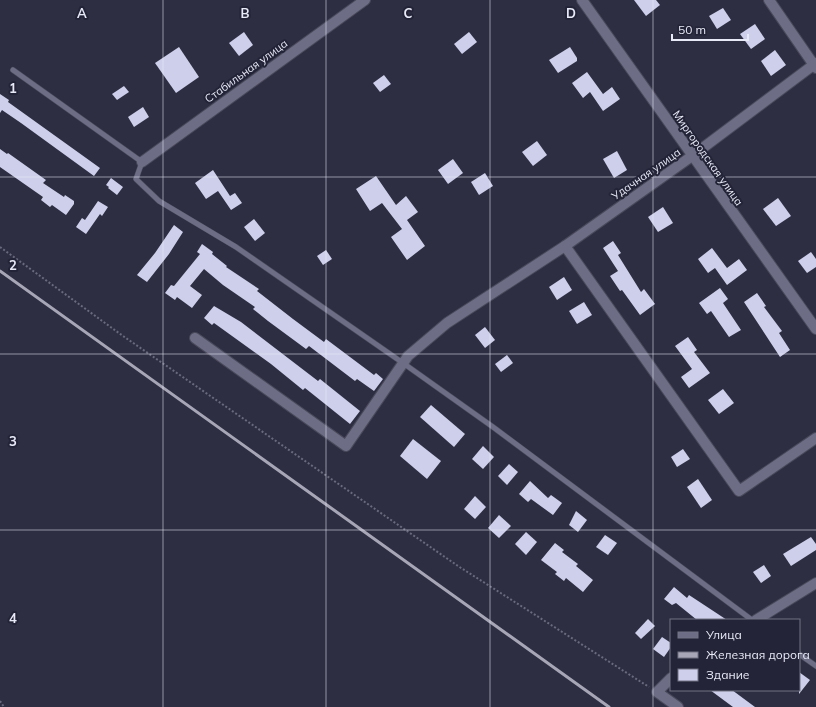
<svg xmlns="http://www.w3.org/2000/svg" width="816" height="707" font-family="Mulish,sans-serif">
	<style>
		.building { fill: #ced0eb }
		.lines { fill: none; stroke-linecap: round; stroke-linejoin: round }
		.service-casing { stroke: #49495a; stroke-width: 6 }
		.minor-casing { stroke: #49495a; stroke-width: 12 }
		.path { stroke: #6a6a7d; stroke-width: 2; stroke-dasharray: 2 2; stroke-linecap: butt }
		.service { stroke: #6d6e86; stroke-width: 5 }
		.minor { stroke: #6d6e86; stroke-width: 10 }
		.rail { stroke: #a6a6b6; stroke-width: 3 }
		.grid { fill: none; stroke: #e9eaf7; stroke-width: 1; stroke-opacity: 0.55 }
		.labels { text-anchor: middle; stroke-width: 4; stroke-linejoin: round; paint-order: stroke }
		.street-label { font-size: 11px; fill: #e9eaf7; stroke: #242438 }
		.grid-label { font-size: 13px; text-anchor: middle; font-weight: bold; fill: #e9eaf7; stroke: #242438; stroke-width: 4; stroke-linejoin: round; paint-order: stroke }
	</style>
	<rect width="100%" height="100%" fill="#2e2e43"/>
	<g class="building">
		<path d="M634,0H656L660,5L646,16Z"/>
		<path d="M723,8L731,20L717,29L709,16Z"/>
		<path d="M755,24L765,39L751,49L740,34Z"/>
		<path d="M244,32L253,45L239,56L229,43Z"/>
		<path d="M469,32L477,42L462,54L454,44Z"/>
		<path d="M179,47L199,77L176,93L155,63Z"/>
		<path d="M570,47L577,58V61L558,73L549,60Z"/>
		<path d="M775,50L786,65L771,76L761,61Z"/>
		<path d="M587,72L603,94L612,87L620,99L603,111L590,92L583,98L572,83Z"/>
		<path d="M384,75L391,84L380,92L373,83Z"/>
		<path d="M124,86L129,92L117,100L112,94Z"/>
		<path d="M0,94L9,100L8,102L100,168L94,176L21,123L2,110L0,113Z"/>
		<path d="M143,107L149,117L134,127L128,117Z"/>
		<path d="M537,141L547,155L533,166L522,152Z"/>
		<path d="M0,149L7,154L8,153L46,180L43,183L64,197L65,195L74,201V204L66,215L52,205L50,207L41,200L43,197L0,167Z"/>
		<path d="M617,151L627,170L614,178L603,159Z"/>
		<path d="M453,159L463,173L448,184L438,170Z"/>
		<path d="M213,170L230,196L235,193L242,203L231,210L218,191L206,199L195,183Z"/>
		<path d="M485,173L493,186L479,195L471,182Z"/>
		<path d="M376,176L396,205L406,196L418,212L407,220L425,246L407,260L391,237L402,229L382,203L370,211L356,189Z"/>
		<path d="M111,178L123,187L117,195L108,188L109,187L106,185Z"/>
		<path d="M778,198L791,216L776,226L763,209Z"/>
		<path d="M98,201L108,207L102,216L100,214L86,234L76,227L82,218L85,220Z"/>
		<path d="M663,207L673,223L658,232L648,217Z"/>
		<path d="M254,219L265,233L255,241L244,227Z"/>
		<path d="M174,225L183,232L169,254L147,282L137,275L155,253Z"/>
		<path d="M613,241L621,253L618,255L641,292L644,289L655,304L640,315L622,290L620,291L610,276L618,271L603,248Z"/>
		<path d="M202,244L213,252L212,254L227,266L226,267L259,289L257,291L293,319L324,342L326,339L374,375L376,373L383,379L374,391L357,379L355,381L309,346L306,349L268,321L253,309L255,307L223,285L204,269L190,286L202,295L192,308L177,297L175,300L165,293L171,285L174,286L200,254L197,252Z"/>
		<path d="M712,248L727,268L739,259L747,270L727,285L715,268L708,273L698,259Z"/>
		<path d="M326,250L332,259L323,265L317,256Z"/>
		<path d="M811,252L816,259V267L807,273L798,261Z"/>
		<path d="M564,277L572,290L557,300L549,287Z"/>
		<path d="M720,288L728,299L723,303L741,330L729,337L711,311L707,314L699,303Z"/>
		<path d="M757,293L766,306L764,307L782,331L779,333L790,350L780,357L744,302Z"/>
		<path d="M584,302L592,315L577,324L569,311Z"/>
		<path d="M214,306L241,322L318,381L320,379L360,411L350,424L305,388L303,390L271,364L214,323L212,325L204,318Z"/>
		<path d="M485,327L495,340L485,348L475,335Z"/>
		<path d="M688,337L697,350L694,352L710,373L689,388L681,377L692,369L675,346Z"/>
		<path d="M507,355L513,363L501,372L495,364Z"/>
		<path d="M723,389L734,403L719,414L708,400Z"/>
		<path d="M431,405L465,434L454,447L420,417Z"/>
		<path d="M413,439L441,461L427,479L400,456Z"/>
		<path d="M483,446L494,457L483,469L472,459Z"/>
		<path d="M683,449L690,459L677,467L671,457Z"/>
		<path d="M509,464L518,472L507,485L498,476Z"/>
		<path d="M698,479L712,500L701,508L687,487Z"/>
		<path d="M530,481L548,498L551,495L562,503L553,515L531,499L528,502L519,494Z"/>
		<path d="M475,496L486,507L475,519L464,509Z"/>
		<path d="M576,511L587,520L578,532L569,525Z"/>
		<path d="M499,515L511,526L499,538L488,528Z"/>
		<path d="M526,532L537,542L526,555L515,544Z"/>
		<path d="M605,535L617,543L608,555L596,547Z"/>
		<path d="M811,537L816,544V550L791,566L783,554Z"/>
		<path d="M555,543L564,550L562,552L578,564L576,566L593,580L583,592L566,578L564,581L555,574L557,572L541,560Z"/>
		<path d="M764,565L771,576L761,583L753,572Z"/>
		<path d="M674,587L687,598L689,595L727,620H697L676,603L672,605L664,599Z"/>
		<path d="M648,619L655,626L641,639L635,633Z"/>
		<path d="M662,637L671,643V647L664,657L653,649Z"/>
		<path d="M799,672L810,680L799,694Z"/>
		<path d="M710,690H732L755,707H733Z"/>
	</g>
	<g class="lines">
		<defs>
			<g id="service">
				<path d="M13,70L142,162L136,179L159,201L236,247L403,363L493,427L752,620"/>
				<path d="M799,654L816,666"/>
			</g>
			<g id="minor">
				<path d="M582,0L816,329"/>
				<path d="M769,0L816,68"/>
				<path d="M142,162L365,0"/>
				<path d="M565,246L739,491L816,438"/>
				<path d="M195,338L346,446L408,356L447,323L565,246L692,156L816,63"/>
				<path d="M756,620L816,583"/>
				<path d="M671,678L657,692L678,707"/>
			</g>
		</defs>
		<use href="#service" class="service-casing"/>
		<use href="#minor" class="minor-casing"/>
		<g class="path">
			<path d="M0,247L123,336L458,566L649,687"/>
			<path d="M0,701L4,707"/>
		</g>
		<use href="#service" class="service"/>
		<use href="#minor" class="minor"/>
		<path class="rail" d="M0,271L609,707"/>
	</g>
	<path class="grid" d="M163,0V707M326,0V707M490,0V707M653,0V707M0,177H816M0,354H816M0,530H816"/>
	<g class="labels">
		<g class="street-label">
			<text transform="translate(246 71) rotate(-36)" y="4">Стабильная улица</text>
			<text transform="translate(708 158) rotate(55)" y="4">Миргородская улица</text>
			<text transform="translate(646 174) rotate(-35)" y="4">Удачная улица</text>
		</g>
	</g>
	<g class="grid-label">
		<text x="82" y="18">A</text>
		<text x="245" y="18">B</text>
		<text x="408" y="18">C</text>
		<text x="571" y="18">D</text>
		<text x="13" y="93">1</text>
		<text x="13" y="270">2</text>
		<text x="13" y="446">3</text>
		<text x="13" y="623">4</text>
	</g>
	<rect x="670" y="619" width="130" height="72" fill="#242438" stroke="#737384"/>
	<rect x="678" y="632" width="20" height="6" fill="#6d6e86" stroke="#737384"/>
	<text x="706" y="639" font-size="12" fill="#e9eaf7">Улица</text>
	<rect x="678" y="652" width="20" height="6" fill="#a6a6b6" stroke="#737384"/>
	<text x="706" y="659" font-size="12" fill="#e9eaf7">Железная дорога</text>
	<rect x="678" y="669" width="20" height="12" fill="#ced0eb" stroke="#737384"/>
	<text x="706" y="679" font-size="12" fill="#e9eaf7">Здание</text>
	<path d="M672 34v6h76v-6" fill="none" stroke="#e9eaf7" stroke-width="2"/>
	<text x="678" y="34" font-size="12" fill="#e9eaf7" stroke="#242438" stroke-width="3" paint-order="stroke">50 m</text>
</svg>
